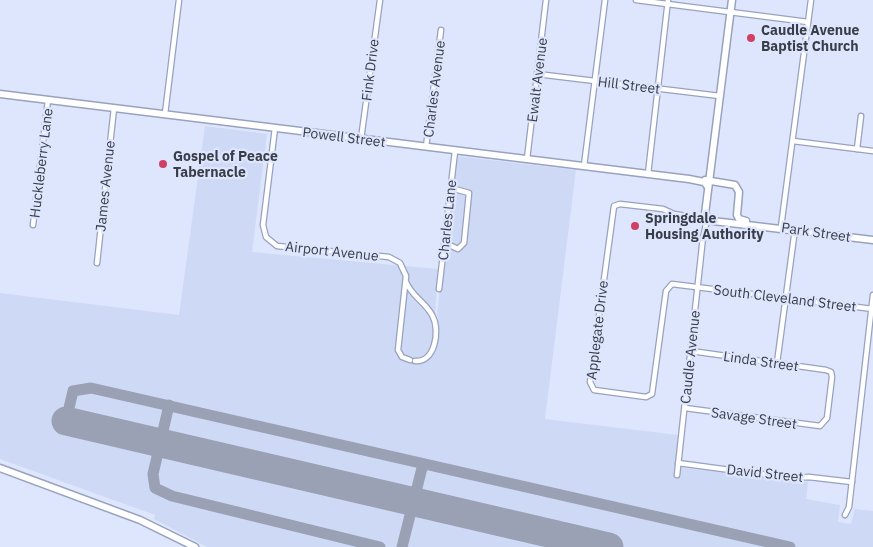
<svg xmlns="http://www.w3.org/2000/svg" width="873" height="547" font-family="'IBM Plex Sans',sans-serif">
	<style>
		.built { fill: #ced9f5 }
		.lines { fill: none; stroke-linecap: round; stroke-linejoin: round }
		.taxiway { stroke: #9aa1b4; stroke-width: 11 }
		.runway { stroke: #9aa1b4; stroke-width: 29 }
		.street-casing { stroke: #98a2be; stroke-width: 7 }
		.secondary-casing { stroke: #98a2be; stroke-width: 9 }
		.street { stroke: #fff; stroke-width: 4.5 }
		.secondary { stroke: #fff; stroke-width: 6 }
		.poi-dot { fill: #cf4063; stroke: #dee6fe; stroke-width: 2 }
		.labels { text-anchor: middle; stroke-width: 4.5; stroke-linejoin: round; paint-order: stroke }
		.poi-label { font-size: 14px; font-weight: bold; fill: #383d48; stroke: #dee6fe; text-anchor: start }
		.street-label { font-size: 14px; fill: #383d48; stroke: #dee6fe }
	</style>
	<rect width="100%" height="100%" fill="#dee6fe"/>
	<path class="built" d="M205,126L267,134L252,252L438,269L435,316L439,321L437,315L455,156L576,170L545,419L678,435L675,467L808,482L806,499L840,505L838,522L851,524L855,509L873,511V547H207L154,519L155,515L0,459V293L179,315Z"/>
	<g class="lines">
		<g class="taxiway">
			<path d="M169,405L153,474L155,488L172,496L380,547"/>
			<path d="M66,421L73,391L91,388L790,547"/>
			<path d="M402,547L423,464"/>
		</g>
		<path class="runway" d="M66,421L609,547"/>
		<defs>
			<g id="street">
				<path d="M636,0L808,22"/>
				<path d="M537,74L720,96"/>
				<path d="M165,114L179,0"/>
				<path d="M275,128L263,225L266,237L277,246L389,257L400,263L406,276L398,350L402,357L410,360"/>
				<path d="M361,139L380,0"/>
				<path d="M793,141L873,151"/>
				<path d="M426,147L441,30"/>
				<path d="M857,149L861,116"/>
				<path d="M527,159L546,0"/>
				<path d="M584,166L605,0"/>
				<path d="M648,174L668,0"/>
				<path d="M33,225L48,100"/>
				<path d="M781,227L811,0"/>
				<path d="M703,239L706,224L710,220L674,214L663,209L620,204L614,206L590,382L594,390L646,397L652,394L666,291L672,284L873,309"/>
				<path d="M445,243L458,249L464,243L469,193L451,188"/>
				<path d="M97,263L114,108"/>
				<path d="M406,282C412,297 427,303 433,317C440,331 435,363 415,361"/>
				<path d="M439,289L455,151"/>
				<path d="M777,363L795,229"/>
				<path d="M685,408L820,426L827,418L832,377L831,372L826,370L691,351"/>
				<path d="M678,463L791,478L809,477L852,482"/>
				<path d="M677,475L703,237"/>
				<path d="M845,515L849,507L873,295"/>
			</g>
			<g id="secondary">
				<path d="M732,0L705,214L713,221L873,240"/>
				<path d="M0,94L689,179L704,182L708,187"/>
				<path d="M705,180L735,185L739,192L737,215L739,219L746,221"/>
				<path d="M0,468L140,520L195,547"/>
			</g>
		</defs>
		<use href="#street" class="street-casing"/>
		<use href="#secondary" class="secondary-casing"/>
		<use href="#street" class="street"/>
		<use href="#secondary" class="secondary"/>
	</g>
	<g class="poi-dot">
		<circle cx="751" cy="38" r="5"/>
		<circle cx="163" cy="164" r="5"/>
		<circle cx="635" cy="226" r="5"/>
	</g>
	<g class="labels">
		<g class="poi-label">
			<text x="761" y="35">Caudle Avenue<tspan x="761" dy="16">Baptist Church</tspan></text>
			<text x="173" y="161">Gospel of Peace<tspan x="173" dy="16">Tabernacle</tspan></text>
			<text x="645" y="223">Springdale<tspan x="645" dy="16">Housing Authority</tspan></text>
		</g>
		<g class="street-label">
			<text transform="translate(370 70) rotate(-83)" y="5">Fink Drive</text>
			<text transform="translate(537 80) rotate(-83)" y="5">Ewalt Avenue</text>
			<text transform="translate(629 85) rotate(7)" y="5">Hill Street</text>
			<text transform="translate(434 89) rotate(-83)" y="5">Charles Avenue</text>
			<text transform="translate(344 137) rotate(7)" y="5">Powell Street</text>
			<text transform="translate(41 163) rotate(-83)" y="5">Huckleberry Lane</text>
			<text transform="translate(105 186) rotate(-84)" y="5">James Avenue</text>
			<text transform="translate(447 220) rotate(-84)" y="5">Charles Lane</text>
			<text transform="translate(816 232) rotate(8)" y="5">Park Street</text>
			<text transform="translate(332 251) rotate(6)" y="5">Airport Avenue</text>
			<text transform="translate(785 298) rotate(7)" y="5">South Cleveland Street</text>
			<text transform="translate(597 330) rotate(-83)" y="5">Applegate Drive</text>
			<text transform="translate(690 357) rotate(-84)" y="5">Caudle Avenue</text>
			<text transform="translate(761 361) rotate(8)" y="5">Linda Street</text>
			<text transform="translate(754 418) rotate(8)" y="5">Savage Street</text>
			<text transform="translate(765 473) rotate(6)" y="5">David Street</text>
		</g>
	</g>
</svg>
